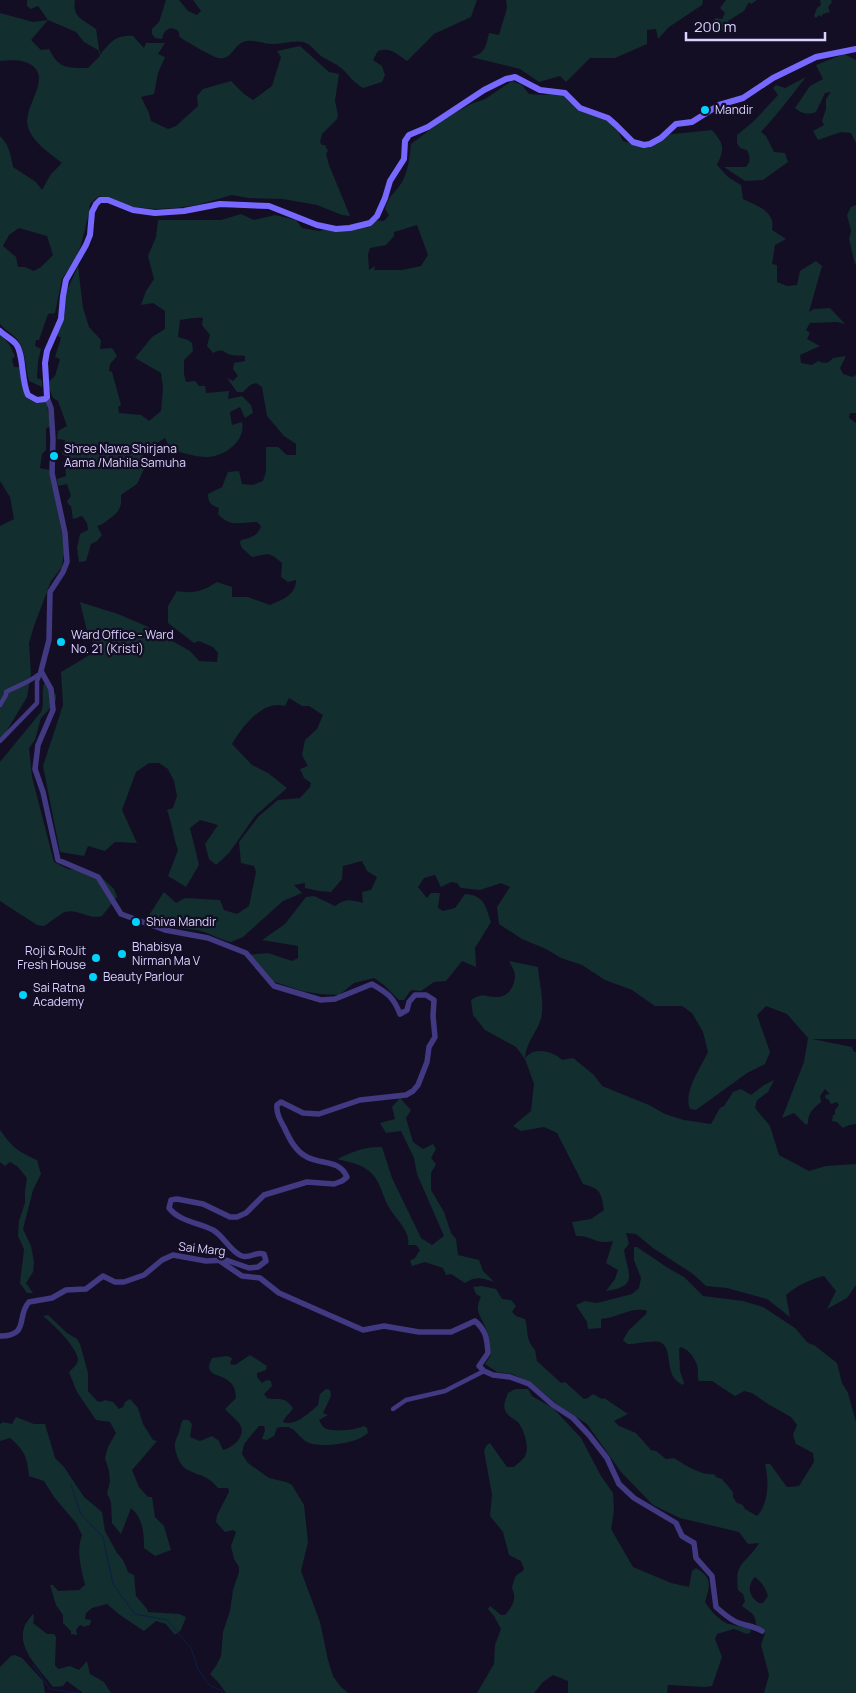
<svg xmlns="http://www.w3.org/2000/svg" width="856" height="1693" font-family="Manrope,sans-serif">
	<style>
		.green { fill: #122e2e; fill-rule: evenodd }
		.lines { fill: none; stroke-linecap: round; stroke-linejoin: round }
		.stream { stroke: #0c1e46; stroke-width: 1 }
		.minor { stroke: #413a83; stroke-width: 4.5 }
		.tertiary { stroke: #413a83; stroke-width: 5.5 }
		.secondary { stroke: #7769ff; stroke-width: 6 }
		.poi-dot { fill: #01d3fc; stroke: #140e25; stroke-width: 2 }
		.labels { text-anchor: middle; stroke-width: 4.5; stroke-linejoin: round; paint-order: stroke }
		.poi-label { font-size: 12px; fill: #dad2ff; stroke: #140e25; text-anchor: start }
		.street-label { font-size: 12px; fill: #dad2ff; stroke: #140e25 }
	</style>
	<rect width="100%" height="100%" fill="#140e25"/>
	<g class="green">
		<path d="M27,0H75C72,18 83,19 96,29L100,55C109,43 116,34 133,36L144,48L146,43H165L158,54L165,57L158,73L154,94L141,97L149,113L151,121L168,129L176,126L198,106L197,96L203,89L231,81L244,94L253,100L272,86L281,57L277,51L300,46L329,72L339,74L335,101L338,115L337,119L322,134L320,142L322,145H325L328,151L326,154L329,165L350,216L342,215L317,205L283,199L248,198L232,195L197,205L177,208L155,209L134,207L99,196L90,204L89,213L81,245L76,258L62,279L55,313L48,314L39,340H36L35,346L41,349L38,361L37,378L42,380V387L29,381C25,367 26,349 16,338C11,333 5,330 0,324V136C9,144 11,156 13,167L36,182L42,190L51,174L62,163C51,154 32,142 28,127C22,107 51,82 33,66C24,59 11,60 0,61V13L33,22L48,20L38,6L31,9L27,6ZM48,20L76,32L84,42L98,50L100,56L88,68C67,68 59,69 49,49L41,50L31,40ZM19,228L47,236L53,255L41,267L34,271L25,267H18L16,257L3,246L9,235Z"/>
		<path d="M166,0H179L188,11L197,15L201,11L193,0H477L471,17L434,34L407,61C396,54 391,47 378,51L373,60L382,66L385,75L382,82L363,88C353,82 349,75 341,68C335,63 327,60 321,56C315,51 311,44 303,42C293,40 283,44 273,44C262,44 253,38 243,42C232,47 231,63 215,57C210,55 185,41 181,38C177,34 181,35 178,31C170,24 163,31 162,39L155,38L152,34V29L159,22Z"/>
		<path d="M506,0H703L702,5L669,27L658,39L656,29L647,30V44L615,58H590L566,82L560,76L539,82L520,69L471,57C486,54 486,45 489,33L499,35L507,8Z"/>
		<path d="M726,0H757L751,4L749,2L744,11L728,21L732,27L714,33L706,28L716,18L722,19L725,13L720,8Z"/>
		<path d="M820,0H831L832,2L828,7L830,12L823,14L821,17L819,15L816,18L814,16L817,8L821,5Z"/>
		<path d="M844,54L856,60V143L851,133L841,132L818,140L813,131L824,125L822,121L826,109V99L831,92L825,93L816,112C807,115 802,114 795,108L810,86L823,79L816,65Z"/>
		<path d="M806,77C791,96 777,115 761,132L766,136L774,152L785,153L788,162L763,180L745,181L724,167H746C751,161 750,157 747,150L740,148L737,143V135L754,121L778,95L773,88L776,85L785,88Z"/>
		<path d="M512,81L522,85L529,94L543,95L563,93L574,105L614,124L623,141L648,148L664,135L712,130C724,144 725,148 717,165L728,177L741,185L743,199C757,206 776,211 772,230L786,239L775,245L772,264L777,265V282L787,286L797,285L800,271L816,261L822,266L809,312L814,309L830,308L845,324L837,322L810,323L806,330L810,333L807,339L820,346L800,355L801,363L812,365L818,361C825,364 828,364 833,358L846,356L840,368L843,374L852,377L856,375V413H850L849,418L856,423V1039H812L852,1047L854,1052H856V1124L849,1125L843,1128L837,1122L832,1121L833,1115H835V1110L839,1105L837,1102L831,1104L828,1099H826L825,1095L830,1094L825,1089L820,1096L821,1102C814,1108 808,1112 808,1123L806,1125L794,1113L782,1118L804,1062L808,1038L787,1014L766,1006L757,1015L770,1052L765,1064L747,1073L696,1110L690,1109C683,1092 701,1067 708,1052L703,1032L692,1013L682,1006H655L632,990L605,980L582,965L561,958L546,949L522,939L499,924L497,907L510,887L501,883L480,890L461,888L457,883L451,882L441,887L435,875L424,878L418,887L427,898L431,893H440L438,908L443,911L455,908L465,894C485,896 485,905 491,922L475,948L476,967L462,961L446,981L434,982L421,991L411,990L404,1000H399L384,985L374,978L354,983L339,995L320,994L302,991L269,980L247,955L268,953L292,961L298,958V946L262,940L285,924L306,897L314,896L335,906C347,898 350,900 363,903L362,892L371,890L377,877L367,871L362,861L343,866L342,879L331,892L319,891L305,888V883L294,885L302,893L283,901L243,937L231,942C221,940 211,934 201,931C185,927 159,930 149,915L164,892L176,903L185,898L220,900L224,910L237,914L249,906L256,872L254,866L241,863L239,842L259,816L278,800L300,798L310,787L311,783L304,778L300,769L308,766L302,755L305,740L317,729L323,715L309,706H302L289,698L285,706C263,699 242,727 232,744L252,765L268,773L287,788L255,816L229,853L216,865L209,859L205,844L218,825L200,820L190,828L199,865L186,887L168,876L178,850C173,837 172,823 167,810L173,808L177,796L174,781L168,769L159,763H149L136,772L122,810L137,843L115,842L105,851L88,846L84,856L60,852L43,766L63,705L61,672L98,650L87,631L80,602L118,614L146,626L190,651L199,661L217,662L218,653L213,647L199,641L194,643L168,623V606L177,591C194,594 203,591 217,582L232,587V597H248L270,605C282,600 296,595 296,580L288,582L281,577L282,563C268,551 269,554 252,557L242,548L240,543L241,540C251,538 258,536 261,526L257,522C240,522 231,528 218,514L219,508C211,505 208,503 208,494L222,487L228,472L239,471L242,484L253,485L263,481L266,472V447H278L287,455H296V444L284,436L267,416L262,387L256,383L250,385L243,392H237L227,378L233,381L238,376L233,369L234,363L245,361V356C241,355 236,356 232,355C223,354 225,347 213,353L207,346L210,335L202,325L203,318C197,317 186,319 180,320L178,337L188,340L192,343L193,351L184,360V374L186,382L195,381L199,386H205L206,393L229,391L228,399L242,396L251,405L253,413L245,418L240,407L230,412L232,425L242,422C246,441 225,456 208,457C200,458 178,452 170,449L165,438L144,452L139,465L144,469L137,484L121,495C122,508 119,512 108,520C104,523 102,525 97,526L102,535L97,541L91,544L86,561L79,562L77,548L80,534L88,530L87,523L82,516L73,519L71,506L69,505L67,501L71,496L67,484L58,486L57,479L66,476L65,464H62L67,457L62,454L65,440L57,439L58,431L67,426L58,401L53,398L47,383L55,376L60,359L55,357L61,338L57,335L65,315V295L78,266L83,308L89,327L101,340L100,349L112,348L117,356L110,364L109,371L112,372L121,405L118,407L119,413L141,415L149,421L161,411L163,388L161,373L135,358L152,337L165,329V311L153,303L141,305L146,291L154,279L148,256L156,237L158,220H221L241,214L254,220L275,215L296,220L302,228L319,231L371,220L384,221L389,215L385,209C390,193 394,195 402,182C408,172 410,156 411,144L447,117L471,104L485,99ZM417,225L428,255L421,266L402,270H374L375,266L369,270L368,254L370,248L386,245L394,236V232Z"/>
		<path d="M856,205V263L855,264L849,239L851,231L847,215L851,207Z"/>
		<path d="M0,334L9,344L15,356L12,359L14,367H20L27,395L37,403L46,400L51,427L46,428V450L42,454L40,468L49,470L65,547L62,567L51,581L34,626L29,643L31,674L27,697L0,742V526L14,519L10,497L0,481Z"/>
		<path d="M48,682L53,689L56,696V700L54,704L41,718L35,740L29,748L32,777L54,862L68,869L88,871L99,875L114,889L117,897L102,916C89,920 77,908 65,912C58,915 51,922 44,926L37,925L0,901V762L41,712C45,702 41,694 44,684Z"/>
		<path d="M509,961L538,967C539,982 545,1003 541,1018C537,1033 527,1040 525,1058C527,1056 529,1054 531,1053C540,1048 556,1053 562,1060L573,1058L594,1075L602,1086L649,1105L665,1114L684,1120L711,1124L720,1108L724,1106L733,1092L741,1089L751,1095L764,1085L774,1080L768,1092L757,1100L755,1108L770,1126L779,1155L809,1171L826,1166L856,1164V1285L847,1298L827,1309L836,1291L824,1276C811,1279 796,1286 786,1295L790,1317L767,1299L727,1288L706,1286L693,1274L653,1248L636,1234L626,1233L629,1244L624,1250C628,1275 639,1286 606,1291L615,1279L618,1270L606,1263L613,1241C593,1245 593,1235 576,1236L572,1222L591,1219L604,1210C601,1192 601,1189 583,1184L557,1133L544,1127L521,1131L513,1126L531,1111L534,1084L525,1059L516,1047L485,1030L473,1015L471,1000C483,992 485,997 497,997C508,997 515,986 515,976C515,971 511,965 509,961Z"/>
		<path d="M400,1098L411,1110L406,1118L413,1142L423,1149L433,1144L436,1149L431,1158L436,1164L431,1173V1190L444,1212L451,1233L456,1239L458,1255L479,1260L483,1271L494,1282C482,1278 476,1276 465,1283L451,1274L446,1275L443,1268L425,1262L412,1266L410,1261L415,1258L420,1250L416,1245H408C411,1232 396,1219 390,1209C381,1195 381,1178 366,1169C358,1163 347,1162 337,1159C352,1152 365,1146 382,1147L392,1178L421,1238L432,1245L444,1236L417,1174L414,1158L401,1131L386,1133L380,1123L395,1119L392,1107Z"/>
		<path d="M0,1130C13,1148 17,1151 37,1160L41,1174L33,1190L23,1229L31,1246L34,1262L33,1272L26,1283L33,1293H27L20,1283L24,1249L18,1236L19,1221L25,1203V1191L27,1178L18,1167L10,1162L5,1166L0,1162Z"/>
		<path d="M634,1247H637L668,1268L684,1277L703,1296L743,1301L763,1307L795,1328L806,1341L810,1344L814,1345L837,1363L842,1383L848,1393L856,1422V1693H764L769,1675L761,1645L765,1633L756,1624C756,1613 749,1612 742,1606L745,1601L743,1594L738,1590C734,1560 747,1564 759,1543L748,1544L739,1532L680,1518L653,1505L621,1472L587,1424L558,1405L533,1384L512,1374L497,1372L485,1364L491,1355C489,1347 489,1339 487,1331C482,1317 473,1312 481,1297L476,1294L473,1287L481,1286L496,1289L502,1299L511,1300L516,1306L512,1312L516,1316L525,1319L526,1322L528,1338L531,1345L535,1350L537,1361L561,1383L565,1382L584,1399L588,1398L593,1394L602,1399L604,1398L628,1414L614,1421L619,1426L636,1433L651,1450L656,1451L666,1459L674,1458C683,1464 702,1476 714,1474L716,1477L722,1479L733,1492V1497L737,1503L743,1505L745,1509L757,1516C769,1503 769,1481 765,1464H770L787,1487L799,1486L814,1462L813,1453L796,1444L793,1435L797,1425L791,1417L768,1404L752,1393L744,1391L735,1396L712,1381H699C697,1377 698,1374 698,1369C697,1361 689,1349 681,1347L679,1349L680,1371L684,1383L683,1385C662,1376 675,1349 660,1342C655,1340 635,1344 628,1344L626,1343L623,1340L629,1330L646,1314L647,1311L644,1310C629,1308 616,1318 601,1319V1328L588,1329L587,1322L576,1305L585,1301L597,1303L632,1294L639,1288L641,1278L634,1260ZM755,1577C762,1583 765,1587 768,1596L763,1603H759C749,1597 746,1586 755,1577Z"/>
		<path d="M48,1315L67,1333L77,1339L80,1344L88,1373V1391L97,1401L101,1402L105,1400L113,1402L119,1409L123,1407L125,1402L130,1399L138,1408L143,1424L153,1440L157,1441L132,1470L139,1487L148,1497H152L155,1517L164,1526L171,1550L155,1556L144,1548C144,1533 143,1518 131,1508L121,1534L112,1523L111,1502L107,1493L110,1482L109,1471L105,1458L108,1447L116,1433L110,1422L96,1420L77,1392L69,1372C73,1368 78,1364 78,1359C76,1346 53,1324 43,1316Z"/>
		<path d="M250,1355L267,1366L266,1370L257,1373V1377L262,1383L267,1380L271,1381L272,1386L264,1394L267,1398C279,1401 284,1395 293,1408C290,1414 285,1416 283,1422C295,1427 309,1413 318,1405L320,1394L326,1389L330,1390L331,1396L323,1413L328,1415L319,1420C321,1424 323,1428 327,1429C335,1432 356,1430 364,1426L367,1428L368,1433C365,1435 361,1438 358,1439C347,1444 318,1448 307,1442C294,1434 296,1424 277,1428L274,1436L267,1440L262,1439L265,1430L264,1426H259L244,1444L242,1454L248,1463L269,1478L286,1482L292,1485L304,1505L308,1542L301,1571L320,1622L328,1660L333,1676L340,1686L348,1693H226L218,1682L210,1674L216,1666L221,1656L223,1632L230,1611L233,1590L239,1572V1567L234,1559L231,1546L236,1532L233,1530L225,1532L216,1522L217,1515L229,1492L228,1488H218C207,1475 202,1477 188,1470C180,1467 174,1451 175,1443C176,1439 178,1435 179,1432C181,1427 180,1424 183,1420C188,1419 189,1420 192,1424L190,1437L200,1441L212,1436L219,1441L223,1450C233,1448 248,1435 239,1423C235,1418 229,1414 225,1409L236,1398C236,1371 208,1380 209,1366C210,1363 211,1360 212,1358L227,1356L232,1358L230,1364L235,1365Z"/>
		<path d="M515,1389H528L532,1396L553,1408L581,1438L601,1476L613,1493L614,1511L611,1529L633,1567L671,1583L689,1587L692,1571L696,1568C713,1578 710,1586 705,1602C710,1610 717,1618 726,1623C729,1625 743,1626 750,1629L751,1632L747,1634L734,1629L717,1634L715,1639L722,1657L712,1686L705,1687L668,1685L667,1693H568V1681L553,1675L543,1682L534,1693H477L494,1664L495,1645L501,1629L494,1616L488,1609L490,1606L501,1615H505C513,1606 517,1599 512,1588C513,1584 514,1578 517,1575C520,1572 522,1573 524,1569L521,1561L509,1555L503,1532L490,1516L492,1494L484,1451L486,1446L490,1443L507,1467H514C517,1464 523,1460 525,1456C530,1447 524,1430 518,1422C514,1419 508,1416 506,1412C502,1406 506,1399 508,1393Z"/>
		<path d="M16,1417L34,1424H45L55,1458L64,1467L84,1497L102,1512L105,1531L117,1553L123,1560L128,1572L134,1575L136,1596L147,1609L148,1612L179,1614L186,1617L181,1630L175,1635L166,1624L156,1621L144,1631L120,1615L107,1604L92,1608L86,1613L85,1619L91,1620L90,1625L83,1627L82,1625L79,1626L76,1630L77,1635L71,1634V1631L63,1623V1615L56,1605L50,1585H53L58,1591L79,1590L85,1585C81,1567 76,1552 82,1535L76,1523L54,1497L44,1481L29,1476C27,1457 25,1451 10,1438L0,1441V1424L3,1422L12,1424Z"/>
		<path d="M33,1614L34,1616L33,1623L47,1634H54L56,1637L55,1665L58,1669L70,1666L79,1670L87,1661L90,1674L104,1682L111,1693H83L67,1681L63,1686L53,1687C42,1671 17,1650 24,1628C25,1623 30,1618 33,1614Z"/>
		<path d="M15,1655L22,1658L43,1681L45,1693H0V1667L11,1656Z"/>
	</g>
	<g class="lines">
		<g class="stream">
			<path d="M71,1485L81,1514L103,1537L113,1584L135,1614L167,1620L191,1648L198,1669L209,1685L222,1691V1693"/>
			<path d="M33,1665L50,1689L79,1693"/>
		</g>
		<g class="minor">
			<path d="M0,705L6,695V692C17,686 28,683 38,675"/>
			<path d="M0,741L37,703V681L41,671"/>
			<path d="M393,1409L406,1400L445,1391L484,1371"/>
		</g>
		<g class="tertiary">
			<path d="M220,1261L242,1276L260,1278L279,1293L363,1330L384,1326L419,1332H451L475,1321C486,1330 487,1339 488,1353L479,1366L484,1371L493,1375L510,1377L529,1384L553,1405L573,1418L589,1435L607,1458L619,1484L634,1498L676,1523L682,1536L694,1543L696,1558L712,1576L716,1607C723,1613 730,1620 739,1623C747,1626 754,1626 762,1631"/>
			<path d="M0,1336C30,1336 16,1316 29,1302L52,1298L66,1290L86,1289L103,1276L115,1282H124L144,1275L162,1260L173,1255L206,1261L226,1260L249,1268L258,1267L266,1261L264,1254C256,1251 250,1259 242,1256C230,1252 224,1236 213,1230C198,1222 180,1222 169,1208L171,1200L177,1199L203,1204L230,1217H237L246,1213L264,1195L307,1182L334,1184L342,1181L347,1177C339,1159 322,1165 307,1157C295,1151 289,1138 284,1127C280,1120 276,1113 277,1105L281,1102L303,1113L319,1114L360,1100L406,1095L413,1091L418,1085L427,1062L429,1047L435,1037L433,1016L434,1000L426,995H415L409,1002L407,1010L400,1014C393,996 387,993 372,984L335,999L321,1000L274,986L246,953L208,938L165,930L121,914L98,877L58,860L43,792L35,769L38,745L53,710L51,689L41,671L49,640L50,592L63,572L67,562L65,533L52,473L53,439L51,408L47,398"/>
		</g>
		<path class="secondary" d="M0,331C5,336 12,339 16,344C24,354 21,381 28,395L37,400L45,399L47,397L45,363L47,351L61,319L63,296L66,280L86,245L90,235L92,212L96,204L100,200H108L133,210L155,213L184,211L220,204L269,206L317,225L336,229L350,228L370,223L377,216L385,198L390,181L404,159L405,141L409,135L428,127L484,90L506,79L515,77L540,90L565,93L580,108L608,118L616,125L633,142L644,145L650,144L661,138L676,124L692,122L719,105L743,98L773,78L816,57L856,49"/>
	</g>
	<g class="poi-dot">
		<circle cx="705" cy="110" r="5"/>
		<circle cx="54" cy="456" r="5"/>
		<circle cx="61" cy="642" r="5"/>
		<circle cx="136" cy="922" r="5"/>
		<circle cx="122" cy="954" r="5"/>
		<circle cx="96" cy="958" r="5"/>
		<circle cx="93" cy="977" r="5"/>
		<circle cx="23" cy="995" r="5"/>
	</g>
	<g class="labels">
		<g class="poi-label">
			<text x="715" y="114">Mandir</text>
			<text x="64" y="453">Shree Nawa Shirjana<tspan x="64" dy="14">Aama /Mahila Samuha</tspan></text>
			<text x="71" y="639">Ward Office - Ward<tspan x="71" dy="14">No. 21 (Kristi)</tspan></text>
			<text x="146" y="926">Shiva Mandir</text>
			<text x="132" y="951">Bhabisya<tspan x="132" dy="14">Nirman Ma V</tspan></text>
			<text x="86" y="955" text-anchor="end">Roji &amp; RoJit<tspan x="86" dy="14">Fresh House</tspan></text>
			<text x="103" y="981">Beauty Parlour</text>
			<text x="33" y="992">Sai Ratna<tspan x="33" dy="14">Academy</tspan></text>
		</g>
		<g class="street-label">
			<text transform="translate(202 1249) rotate(6)" y="4">Sai Marg</text>
		</g>
	</g>
	<path d="M686 32v8h139v-8" fill="none" stroke="#dad2ff" stroke-width="2.5"/>
	<text x="694" y="32" font-size="15" fill="#dad2ff" stroke="#140e25" stroke-width="4" paint-order="stroke">200 m</text>
</svg>
